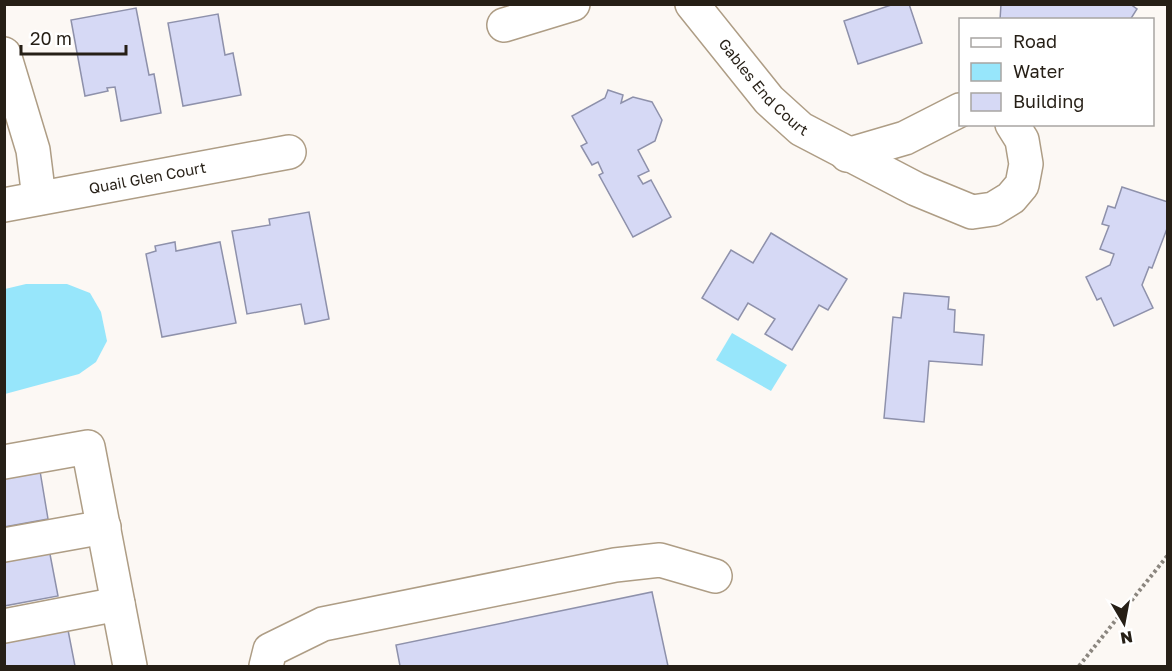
<svg xmlns="http://www.w3.org/2000/svg" width="1172" height="671" font-family="'Golos Text',sans-serif">
	<style>
		.water { fill: #97e6fb }
		.building { fill: #d6d9f5; stroke: #8e91ab; stroke-width: 1.5 }
		.lines { fill: none; stroke-linecap: round; stroke-linejoin: round }
		.minor-casing { stroke: #ae9d85; stroke-width: 36 }
		.path { stroke: #8b867f; stroke-width: 4; stroke-dasharray: 3 3; stroke-linecap: butt }
		.minor { stroke: #fff; stroke-width: 33 }
		.labels { text-anchor: middle; stroke-width: 4.5; stroke-linejoin: round; paint-order: stroke }
		.street-label { font-size: 15px; fill: #261f16; stroke: #fff }
	</style>
	<rect width="100%" height="100%" fill="#fcf8f4"/>
	<g class="water">
		<path d="M26,284H67L90,293L101,312L107,341L96,362L79,374L5,394V289Z"/>
		<path d="M732,333L787,365L771,391L716,360Z"/>
	</g>
	<g class="building">
		<path d="M894,4H909L922,43L858,64L844,21Z"/>
		<path d="M1001,4H1130L1137,9L1130,20H1000Z"/>
		<path d="M136,8L149,75L154,74L161,113L121,121L115,87L107,88L108,91L85,96L71,20Z"/>
		<path d="M218,14L225,55L233,53L241,95L183,106L168,23Z"/>
		<path d="M608,90L623,95L621,103L633,97L652,102L662,120L655,141L638,150L649,171L638,176L643,184L651,180L671,217L633,237L599,175L603,173L598,162L592,165L581,146L587,143L572,116L605,98Z"/>
		<path d="M1122,187L1168,202V226L1152,268L1149,267L1142,285L1153,308L1114,326L1101,298L1097,300L1086,277L1110,265L1114,254L1100,249L1109,226L1102,224L1108,206L1115,208Z"/>
		<path d="M309,212L329,319L305,324L301,304L247,314L232,231L270,225L269,219Z"/>
		<path d="M771,233L847,279L828,310L819,305L792,350L765,334L775,319L748,303L738,320L702,298L731,250L753,263Z"/>
		<path d="M175,242L176,251L220,242L236,323L162,337L146,254L156,251L155,246Z"/>
		<path d="M904,293L949,297L948,309L955,310L954,332L984,335L982,365L929,361L924,422L884,418L893,317L901,318Z"/>
		<path d="M40,471L48,519L4,527V478Z"/>
		<path d="M49,549L58,596L4,606V557Z"/>
		<path d="M652,592L668,666H400L396,645Z"/>
		<path d="M68,630L75,666H4V642Z"/>
	</g>
	<g class="lines">
		<defs>
			<g id="minor">
				<path id="s1" d="M692,4L769,100L801,129L916,189L972,212L993,209L1011,198L1022,185L1026,164L1022,140L1012,124"/>
				<path d="M504,25L573,4"/>
				<path d="M4,54L33,150L39,198"/>
				<path d="M847,155L905,138L960,110"/>
				<path id="s2" d="M4,205L289,152"/>
				<path d="M4,462L88,447L130,666"/>
				<path d="M4,545L104,527"/>
				<path d="M4,626L118,604"/>
				<path d="M266,666L270,650L323,624L615,565L660,560L715,576"/>
			</g>
		</defs>
		<use href="#minor" class="minor-casing"/>
		<path class="path" d="M1079,666L1168,555"/>
		<use href="#minor" class="minor"/>
	</g>
	<g class="labels">
		<g class="street-label">
			<text dy="5" stroke="none"><textPath href="#s1" startOffset="110">Gables End Court</textPath></text>
			<text dy="5" stroke="none"><textPath href="#s2" startOffset="146">Quail Glen Court</textPath></text>
		</g>
	</g>
	<rect width="1172" height="671" fill="none" stroke="#261f16" stroke-width="12"/>
	<rect x="959" y="18" width="195" height="108" fill="#ffffff" stroke="#a8a5a2" stroke-width="1.5"/>
	<rect x="971" y="38" width="30" height="9" fill="#ffffff" stroke="#a8a5a2" stroke-width="1.5"/>
	<text x="1013" y="48" font-size="18" fill="#261f16">Road</text>
	<rect x="971" y="63" width="30" height="18" fill="#97e6fb" stroke="#a8a5a2" stroke-width="1.5"/>
	<text x="1013" y="78" font-size="18" fill="#261f16">Water</text>
	<rect x="971" y="93" width="30" height="18" fill="#d6d9f5" stroke="#a8a5a2" stroke-width="1.5"/>
	<text x="1013" y="108" font-size="18" fill="#261f16">Building</text>
	<g transform="translate(1124 623) rotate(170)" stroke="#ffffff" stroke-width="4.5" paint-order="stroke">
	<path d="M0-4.5L10 22L0 15L-10 22Z" fill="#261f16"/>
	<text y="-9" font-size="16" font-weight="bold" text-anchor="middle" fill="#261f16">N</text>
	</g>
	<path d="M21 45v9h105v-9" fill="none" stroke="#261f16" stroke-width="3"/>
	<text x="30" y="45" font-size="18" fill="#261f16" stroke="#ffffff" stroke-width="4.5" paint-order="stroke">20 m</text>
</svg>
